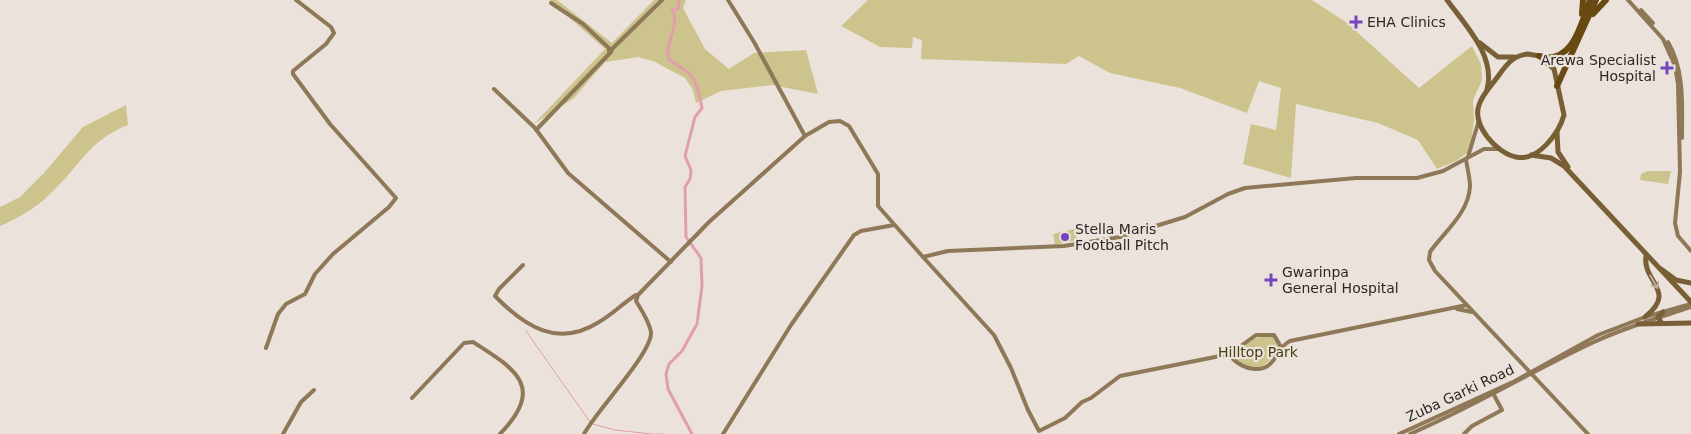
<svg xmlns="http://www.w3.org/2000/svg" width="1691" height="434" font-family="'DejaVu Sans',sans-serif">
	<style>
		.green { fill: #ccc48c }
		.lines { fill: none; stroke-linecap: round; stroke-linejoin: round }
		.stream { stroke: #e19faa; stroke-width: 1 }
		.river { stroke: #e19faa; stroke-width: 3 }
		.secondary { stroke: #8e7857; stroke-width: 4 }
		.primary { stroke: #795f35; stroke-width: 5 }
		.highway { stroke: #684912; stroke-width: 6 }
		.oneway { stroke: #bdae99 }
		.poi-dot { fill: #7546be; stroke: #ebe2dc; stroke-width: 2 }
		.labels { text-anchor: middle; stroke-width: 4.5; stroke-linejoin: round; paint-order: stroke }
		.poi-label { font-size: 14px; fill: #2b2826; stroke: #ebe2dc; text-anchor: start }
		.park-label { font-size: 14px; fill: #474010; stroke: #ebe2dc }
		.street-label { font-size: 14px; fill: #2b2826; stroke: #ebe2dc }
	</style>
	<rect width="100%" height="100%" fill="#ebe2dc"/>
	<g class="green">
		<path d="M549,0H557L612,43L654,0H686L683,8L705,49L729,69L754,53L806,50L818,94L772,85L721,91L696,103L693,90L685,78L653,61L638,57L605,62L574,98L534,124L605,49Z"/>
		<path d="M868,0H1312L1347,23L1419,88L1472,46L1481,64L1482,80L1473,100L1474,120L1470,151L1456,161L1437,169L1418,140L1378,123L1296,104L1291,178L1243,164L1251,124L1276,130L1281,88L1259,81L1247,113L1180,88L1110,73L1079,56L1066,64L921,59L922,40L913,37L912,48L880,47L841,26Z"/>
		<path d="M126,105L128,125C90,139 79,167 51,193C35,209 20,217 0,226V207L20,197L43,174L83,127Z"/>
		<path d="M1648,171H1671L1668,184L1640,180L1641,174Z"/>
		<path d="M1074,229L1077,240L1055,245L1053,234Z"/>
		<path d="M1274,335L1280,344C1269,366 1256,378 1233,358C1237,340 1259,336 1274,335Z"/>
	</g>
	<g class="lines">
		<g class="stream">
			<path d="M526,331L590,422"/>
			<path d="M593,424L615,430L652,434"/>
			<path d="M653,434H663"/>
		</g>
		<path class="river" d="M679,0L678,9H672C681,26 664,42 669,60C695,75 696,78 702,108L695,117L685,156L691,170L690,179L685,187L686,237L701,258L702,286L697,324L682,351L669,364L666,374L668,389L692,434"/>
		<g class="secondary">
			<path d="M728,0L754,42L805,136"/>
			<path d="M1628,0L1663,39L1675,66L1678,84L1680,172L1675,223L1678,236L1691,251"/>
			<path d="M551,3L583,24L610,49"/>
			<path d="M1641,10L1653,23"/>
			<path d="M1668,42C1685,71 1682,106 1682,138"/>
			<path d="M612,49L611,52H609V49H612L662,0"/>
			<path d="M494,89L535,128L568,173L671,262"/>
			<path d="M536,130L610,53"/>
			<path d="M1468,157L1479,120"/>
			<path d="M1466,159C1467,168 1470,177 1470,186C1469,213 1444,232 1430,252L1429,260L1435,271L1588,434"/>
			<path d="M923,257L994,335L1011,368L1028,410L1039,431L1065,418L1082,402L1091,398L1120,376L1225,355L1234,351"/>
			<path d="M523,265L499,289L495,296C525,327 558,348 599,322C613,314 623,303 636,295"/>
			<path d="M1457,309L1472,312"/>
			<path d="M1281,347L1274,335H1256L1234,351L1233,359C1243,369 1262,374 1272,362C1279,354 1280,346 1290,341L1467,305"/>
			<path d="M266,348L278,314L286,304L305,294L315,274L333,254L389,207L396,198L330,124L293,74V71L326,44L334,33L331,27L296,0"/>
			<path d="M412,398L464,343L473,342C517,370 545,387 500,434"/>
			<path d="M283,434L301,402L314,390"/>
			<path d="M584,434C596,411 653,352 651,332C649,321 642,311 636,301L638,295L709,222L805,136L829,122L840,121L849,126L878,174V206L923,257L948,251L1064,246L1120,237L1185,217L1228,194L1245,188L1356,178H1417L1443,171L1484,149H1499"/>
			<path d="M723,434L791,325L854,235L861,231L894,225"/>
			<path d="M1399,434L1515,381L1598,335L1645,317L1691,304"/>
			<path d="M1410,434C1473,407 1532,371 1594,342C1626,327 1658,318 1691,307"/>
			<path d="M1464,434L1472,426L1502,410L1494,395"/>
		</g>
		<g class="primary">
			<path d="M1447,0C1466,26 1496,56 1487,90"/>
			<path d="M1480,43L1498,57H1514"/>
			<path d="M1528,54L1539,56L1554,69L1564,115C1559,133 1538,162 1516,157C1496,153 1472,125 1479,105C1482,95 1490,87 1496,79C1505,67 1512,55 1528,54Z"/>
			<path d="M1557,132L1558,152L1568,167"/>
			<path d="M1531,155L1551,158L1564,166L1691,302"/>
			<path d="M1661,269L1676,280L1691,283"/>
			<path d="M1645,317C1678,291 1642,282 1646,256"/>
			<path d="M1661,322L1658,317L1663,312"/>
			<path d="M1638,324L1691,323"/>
		</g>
		<g class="highway">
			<path d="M1582,14L1583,0"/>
			<path d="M1593,14L1606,0"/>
			<path d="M1539,56C1573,66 1581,23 1590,0"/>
			<path d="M1557,86L1596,0"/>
		</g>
	</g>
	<defs><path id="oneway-shaft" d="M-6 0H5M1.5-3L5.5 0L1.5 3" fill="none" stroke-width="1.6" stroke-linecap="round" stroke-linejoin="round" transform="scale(1.25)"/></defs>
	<use class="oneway" href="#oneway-shaft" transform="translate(1654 282) rotate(60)"/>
	<g class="poi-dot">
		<path d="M1353.5 14.5h5v5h5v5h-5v5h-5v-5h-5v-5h5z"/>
		<path d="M1664.5 60.5h5v5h5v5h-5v5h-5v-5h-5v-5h5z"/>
		<circle cx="1065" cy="237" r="5"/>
		<path d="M1268.5 272.5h5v5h5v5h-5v5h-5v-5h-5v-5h5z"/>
	</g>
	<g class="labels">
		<g class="poi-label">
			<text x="1367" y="27">EHA Clinics</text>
			<text x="1656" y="65" text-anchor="end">Arewa Specialist<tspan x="1656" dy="16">Hospital</tspan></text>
			<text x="1075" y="234">Stella Maris<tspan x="1075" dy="16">Football Pitch</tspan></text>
			<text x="1282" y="277">Gwarinpa<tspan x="1282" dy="16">General Hospital</tspan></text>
		</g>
		<g class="park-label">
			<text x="1258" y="357">Hilltop Park</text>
		</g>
		<g class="street-label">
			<text transform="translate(1460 393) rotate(-25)" y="5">Zuba Garki Road</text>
		</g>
	</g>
</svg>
